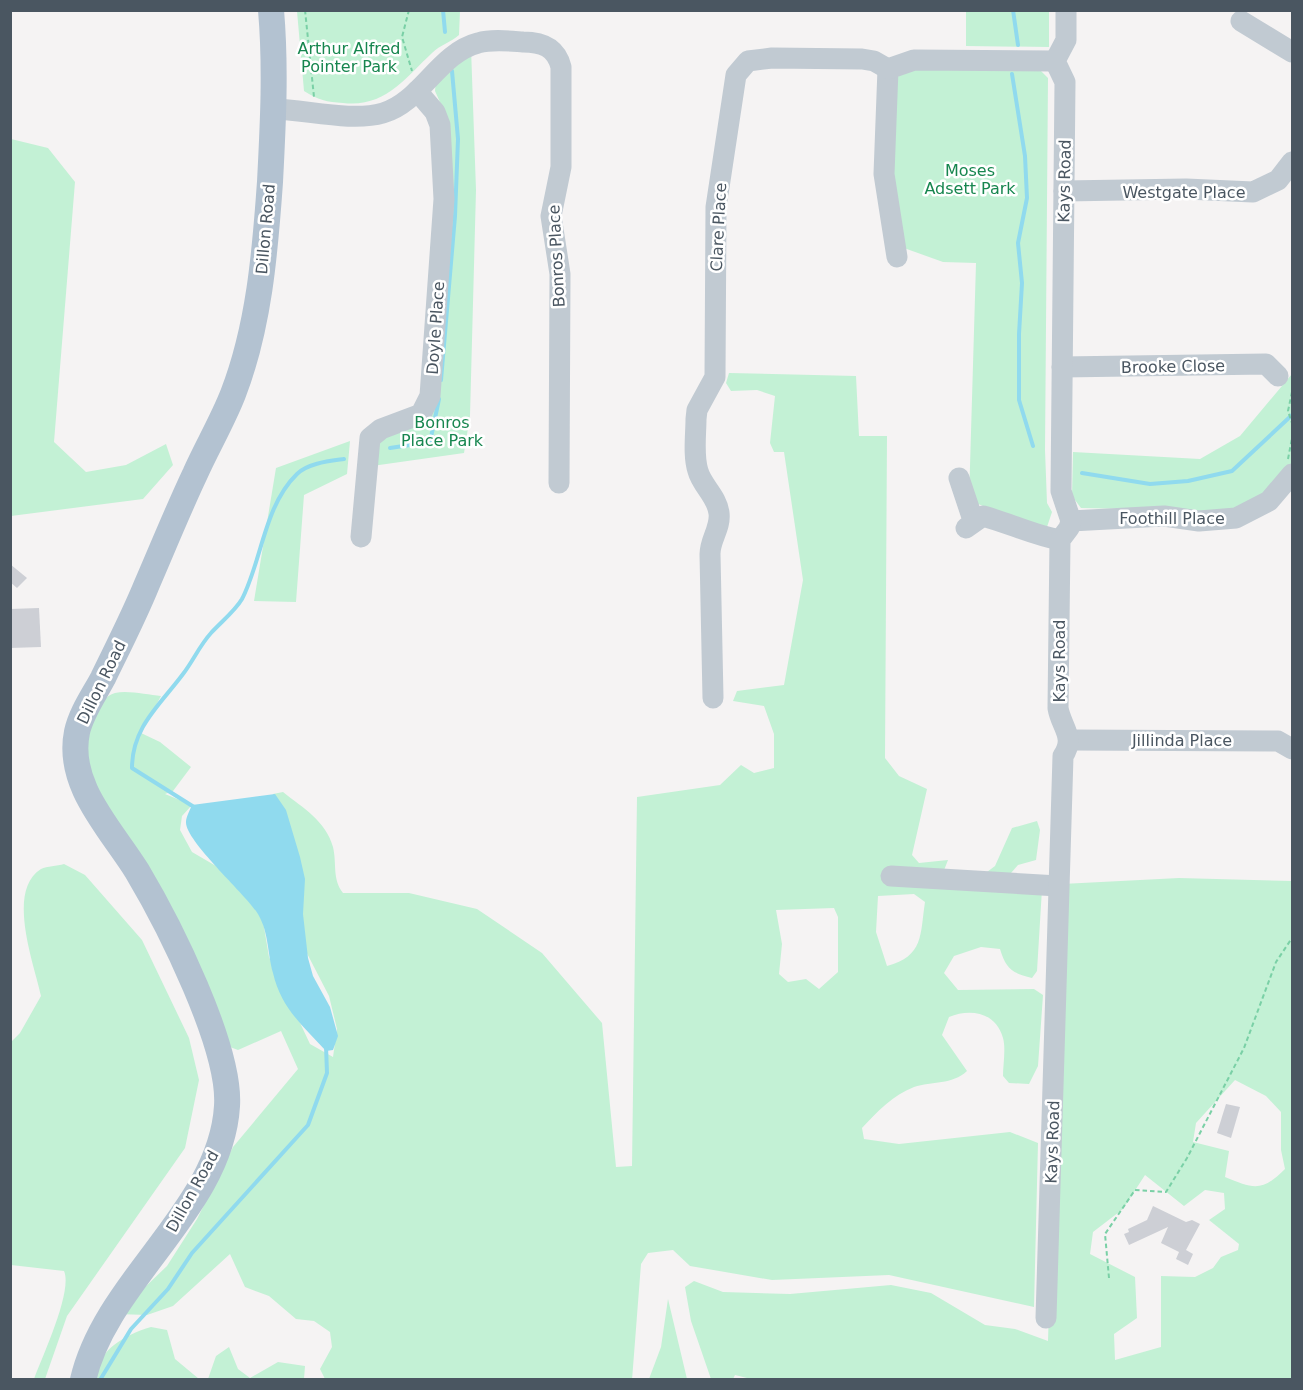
<svg xmlns="http://www.w3.org/2000/svg" width="1303" height="1390" font-family="'DejaVu Sans',sans-serif">
	<style>
		.green { fill: #c3f1d5; fill-rule: evenodd }
		.water { fill: #90daee }
		.lines { fill: none; stroke-linecap: round; stroke-linejoin: round }
		.stream { stroke: #90daee; stroke-width: 4 }
		.building { fill: #cdcfd5 }
		.path { stroke: #7ad0a6; stroke-width: 2; stroke-dasharray: 4.5 3; stroke-linecap: butt }
		.minor { stroke: #c1cad2; stroke-width: 21 }
		.major { stroke: #b3c2d1; stroke-width: 26 }
		.labels { text-anchor: middle; stroke-width: 5; stroke-linejoin: round; paint-order: stroke }
		.park-label { font-size: 16px; fill: #17864f; stroke: #fff }
		.street-label { font-size: 16px; fill: #4a5661; stroke: #fff }
	</style>
	<rect width="100%" height="100%" fill="#f5f3f3"/>
	<g class="green">
		<path d="M297,11H460L459,35C451,42 440,45 432,53C405,78 385,108 343,103C327,102 318,100 304,91Z"/>
		<path d="M966,11H1049V47L966,46Z"/>
		<path d="M471,48L476,190L470,416L464,453L372,466L376,439L426,414L444,111L435,91L436,79Z"/>
		<path d="M1035,65L1048,78L1045,450L1047,503L1052,512L1045,533L969,500L976,263L943,262L904,248L893,186L895,80L908,66Z"/>
		<path d="M11,139L48,148L75,182L54,442L86,472L126,465L166,444L173,465L143,499L11,516Z"/>
		<path d="M729,373L856,376L859,436H887L885,758L899,776L927,789L912,855L919,863L948,860L941,878L971,884L995,866L1012,828L1037,821L1040,830L1036,860L1018,865L1004,881L1042,889L1037,971L1032,978C1012,973 1006,969 1000,949L981,947L954,956L944,973L958,990L1034,989L1043,995L1038,1066L1029,1084L1009,1083L1003,1076C1003,1065 1006,1049 1003,1038C996,1012 970,1008 949,1017L942,1035L967,1071C952,1085 932,1081 914,1087C893,1095 877,1112 862,1128L864,1139L899,1144L1010,1132L1038,1143L1034,1307L889,1275L772,1280L690,1266L673,1250L648,1253L641,1264L632,1380L325,1379L320,1369L332,1347L330,1332L314,1321L296,1319L269,1296L245,1287L230,1254L173,1306L147,1315L117,1314L167,1266L197,1219L233,1147L298,1069L281,1031L238,1050L230,1047L94,785C91,777 86,767 85,758C84,742 96,697 115,693C128,690 148,695 161,696L141,733L160,742L191,767L173,791L165,794L192,805L182,816L180,830L192,852L216,866L262,915L269,957L310,1044L333,1057L337,1029L329,996L297,934L272,804L273,794L283,792C303,808 326,821 333,847C337,864 332,879 343,893H409L477,909L542,953L602,1023L616,1167L632,1166L637,797L720,785L741,765L754,773L774,768V734L764,706L733,701L737,691L784,685L803,580L784,452H774L770,443L775,396L757,390L731,391L726,383ZM914,894L925,902C920,935 924,956 887,966L876,932L878,896ZM834,908L838,917V972L819,989L806,979L788,982L779,974L782,944L776,910Z"/>
		<path d="M1292,374V466L1267,496L1237,511L1204,515L1176,510L1081,508L1072,496L1073,452L1200,459L1240,436Z"/>
		<path d="M350,441L347,474L304,495L296,602L254,601L276,468Z"/>
		<path d="M64,864L85,875L142,940L189,1038L199,1080L185,1148L67,1316L45,1379H34C42,1357 73,1291 64,1271L11,1265V1042L20,1033L41,996C34,963 6,891 41,869C47,866 57,866 64,864Z"/>
		<path d="M1179,878L1292,881V1379L755,1380L735,1375L733,1379H711L691,1321L685,1287L694,1281L723,1292L790,1294L891,1285L931,1293L985,1325L1015,1329L1048,1341L1062,884ZM1235,1080L1266,1096L1281,1112V1150L1285,1169C1262,1192 1254,1189 1225,1177L1229,1151L1193,1142L1196,1123ZM1145,1175L1184,1206L1205,1190L1224,1193L1225,1209L1209,1220L1239,1244L1238,1250L1221,1257L1213,1268L1195,1277L1161,1276V1347L1115,1360L1114,1334L1137,1318L1135,1277L1090,1254L1093,1232L1123,1209Z"/>
		<path d="M668,1299L687,1379H649L661,1347Z"/>
		<path d="M151,1327L167,1330L175,1359L199,1379L93,1380C98,1350 124,1335 151,1327Z"/>
		<path d="M229,1347L238,1369L250,1378L278,1362L305,1366L304,1379H208L216,1356Z"/>
	</g>
	<path class="water" d="M275,794L286,810L300,857L305,879L303,914L308,958L313,976L330,1007L338,1036L333,1050L326,1051C303,1026 281,1008 273,973C267,951 269,930 256,911C243,892 185,840 186,822C186,817 190,810 192,805Z"/>
	<g class="lines">
		<g class="stream">
			<path d="M443,10L445,32"/>
			<path d="M1013,10L1018,45"/>
			<path d="M1012,74L1025,156L1027,198L1018,243L1022,283L1019,334V400L1033,446"/>
			<path d="M441,380L455,216L458,139L452,71"/>
			<path d="M390,448L430,442L439,399"/>
			<path d="M1082,473L1150,484L1188,481L1232,471L1292,415"/>
			<path d="M194,807L132,768C132,727 160,705 183,674C193,661 200,645 211,633C221,622 235,611 242,599C262,560 264,506 297,474C308,463 330,461 344,459"/>
			<path d="M100,1380L131,1329L168,1289L192,1253L308,1125L327,1073L326,1046"/>
		</g>
	</g>
	<g class="building">
		<path d="M10,564L27,578L17,588L10,582Z"/>
		<path d="M39,608L41,647L10,648V609Z"/>
		<path d="M1226,1104L1240,1107L1231,1138L1217,1133Z"/>
		<path d="M1153,1206L1186,1222L1192,1220L1200,1224L1186,1250L1193,1254L1188,1265L1176,1259L1179,1252L1161,1243L1168,1227L1129,1245L1124,1234L1129,1232L1128,1229L1147,1220Z"/>
	</g>
	<g class="lines">
		<g class="path">
			<path d="M305,10L314,97"/>
			<path d="M409,10L402,37L412,71"/>
			<path d="M1292,392L1288,411L1292,423"/>
			<path d="M1288,459L1292,438"/>
			<path d="M1109,1278L1105,1234L1135,1190L1166,1192L1187,1158L1244,1048L1276,962L1292,938"/>
		</g>
		<g class="minor">
			<path d="M1241,21L1292,52"/>
			<path d="M888,69L884,174L897,257"/>
			<path d="M274,109C307,110 352,122 383,113C421,102 439,53 478,43C492,39 509,41 523,42C542,42 556,47 561,67V167L551,216L560,274L559,483"/>
			<path d="M1064,191L1186,189L1253,192L1278,180L1292,162"/>
			<path d="M1062,367L1266,364L1278,376"/>
			<path d="M959,478L973,520"/>
			<path d="M1071,521L1164,516L1199,521L1236,518L1269,501L1292,474"/>
			<path d="M966,528L983,516C1009,523 1033,535 1060,540"/>
			<path d="M361,537L370,438L381,429L421,414L430,396L444,199L440,125L435,112L417,91"/>
			<path d="M713,698L710,554C710,539 721,528 719,513C717,496 702,486 698,471C693,456 696,434 696,419L697,410L715,377L716,207L736,75L748,61L772,58L862,59L874,61L888,69L914,60L1055,61"/>
			<path d="M1070,740L1278,741L1292,749"/>
			<path d="M891,876L1058,886"/>
			<path d="M1046,1318L1063,756C1076,737 1061,727 1058,708L1060,540L1069,528L1071,521L1061,491L1065,82L1055,61L1066,40V10"/>
		</g>
		<path class="major" d="M83,1380C106,1280 221,1209 227,1106C231,1047 168,923 137,871C111,829 66,785 77,732C81,713 94,695 103,678C118,647 134,616 147,584C163,547 178,510 195,474C207,447 222,422 233,394C259,327 265,253 270,182C273,124 276,68 271,10"/>
	</g>
	<g class="labels">
		<g class="park-label">
			<text x="349" y="54">Arthur Alfred<tspan x="349" dy="18">Pointer Park</tspan></text>
			<text x="970" y="176">Moses<tspan x="970" dy="18">Adsett Park</tspan></text>
			<text x="442" y="428">Bonros<tspan x="442" dy="18">Place Park</tspan></text>
		</g>
		<g class="street-label">
			<text transform="translate(1064 181) rotate(-89)" y="6">Kays Road</text>
			<text x="1184" y="198">Westgate Place</text>
			<text transform="translate(718 227) rotate(-87)" y="6">Clare Place</text>
			<text transform="translate(265 229) rotate(-85)" y="6">Dillon Road</text>
			<text transform="translate(556 256) rotate(-93)" y="6">Bonros Place</text>
			<text transform="translate(435 328) rotate(-86)" y="6">Doyle Place</text>
			<text transform="translate(1173 366) rotate(-1)" y="6">Brooke Close</text>
			<text x="1172" y="524">Foothill Place</text>
			<text transform="translate(1059 661) rotate(-90)" y="6">Kays Road</text>
			<text transform="translate(101 682) rotate(-64)" y="6">Dillon Road</text>
			<text x="1182" y="746">Jillinda Place</text>
			<text transform="translate(1052 1142) rotate(-88)" y="6">Kays Road</text>
			<text transform="translate(192 1191) rotate(-61)" y="6">Dillon Road</text>
		</g>
	</g>
	<rect width="1303" height="1390" fill="none" stroke="#4a5661" stroke-width="24"/>
</svg>
